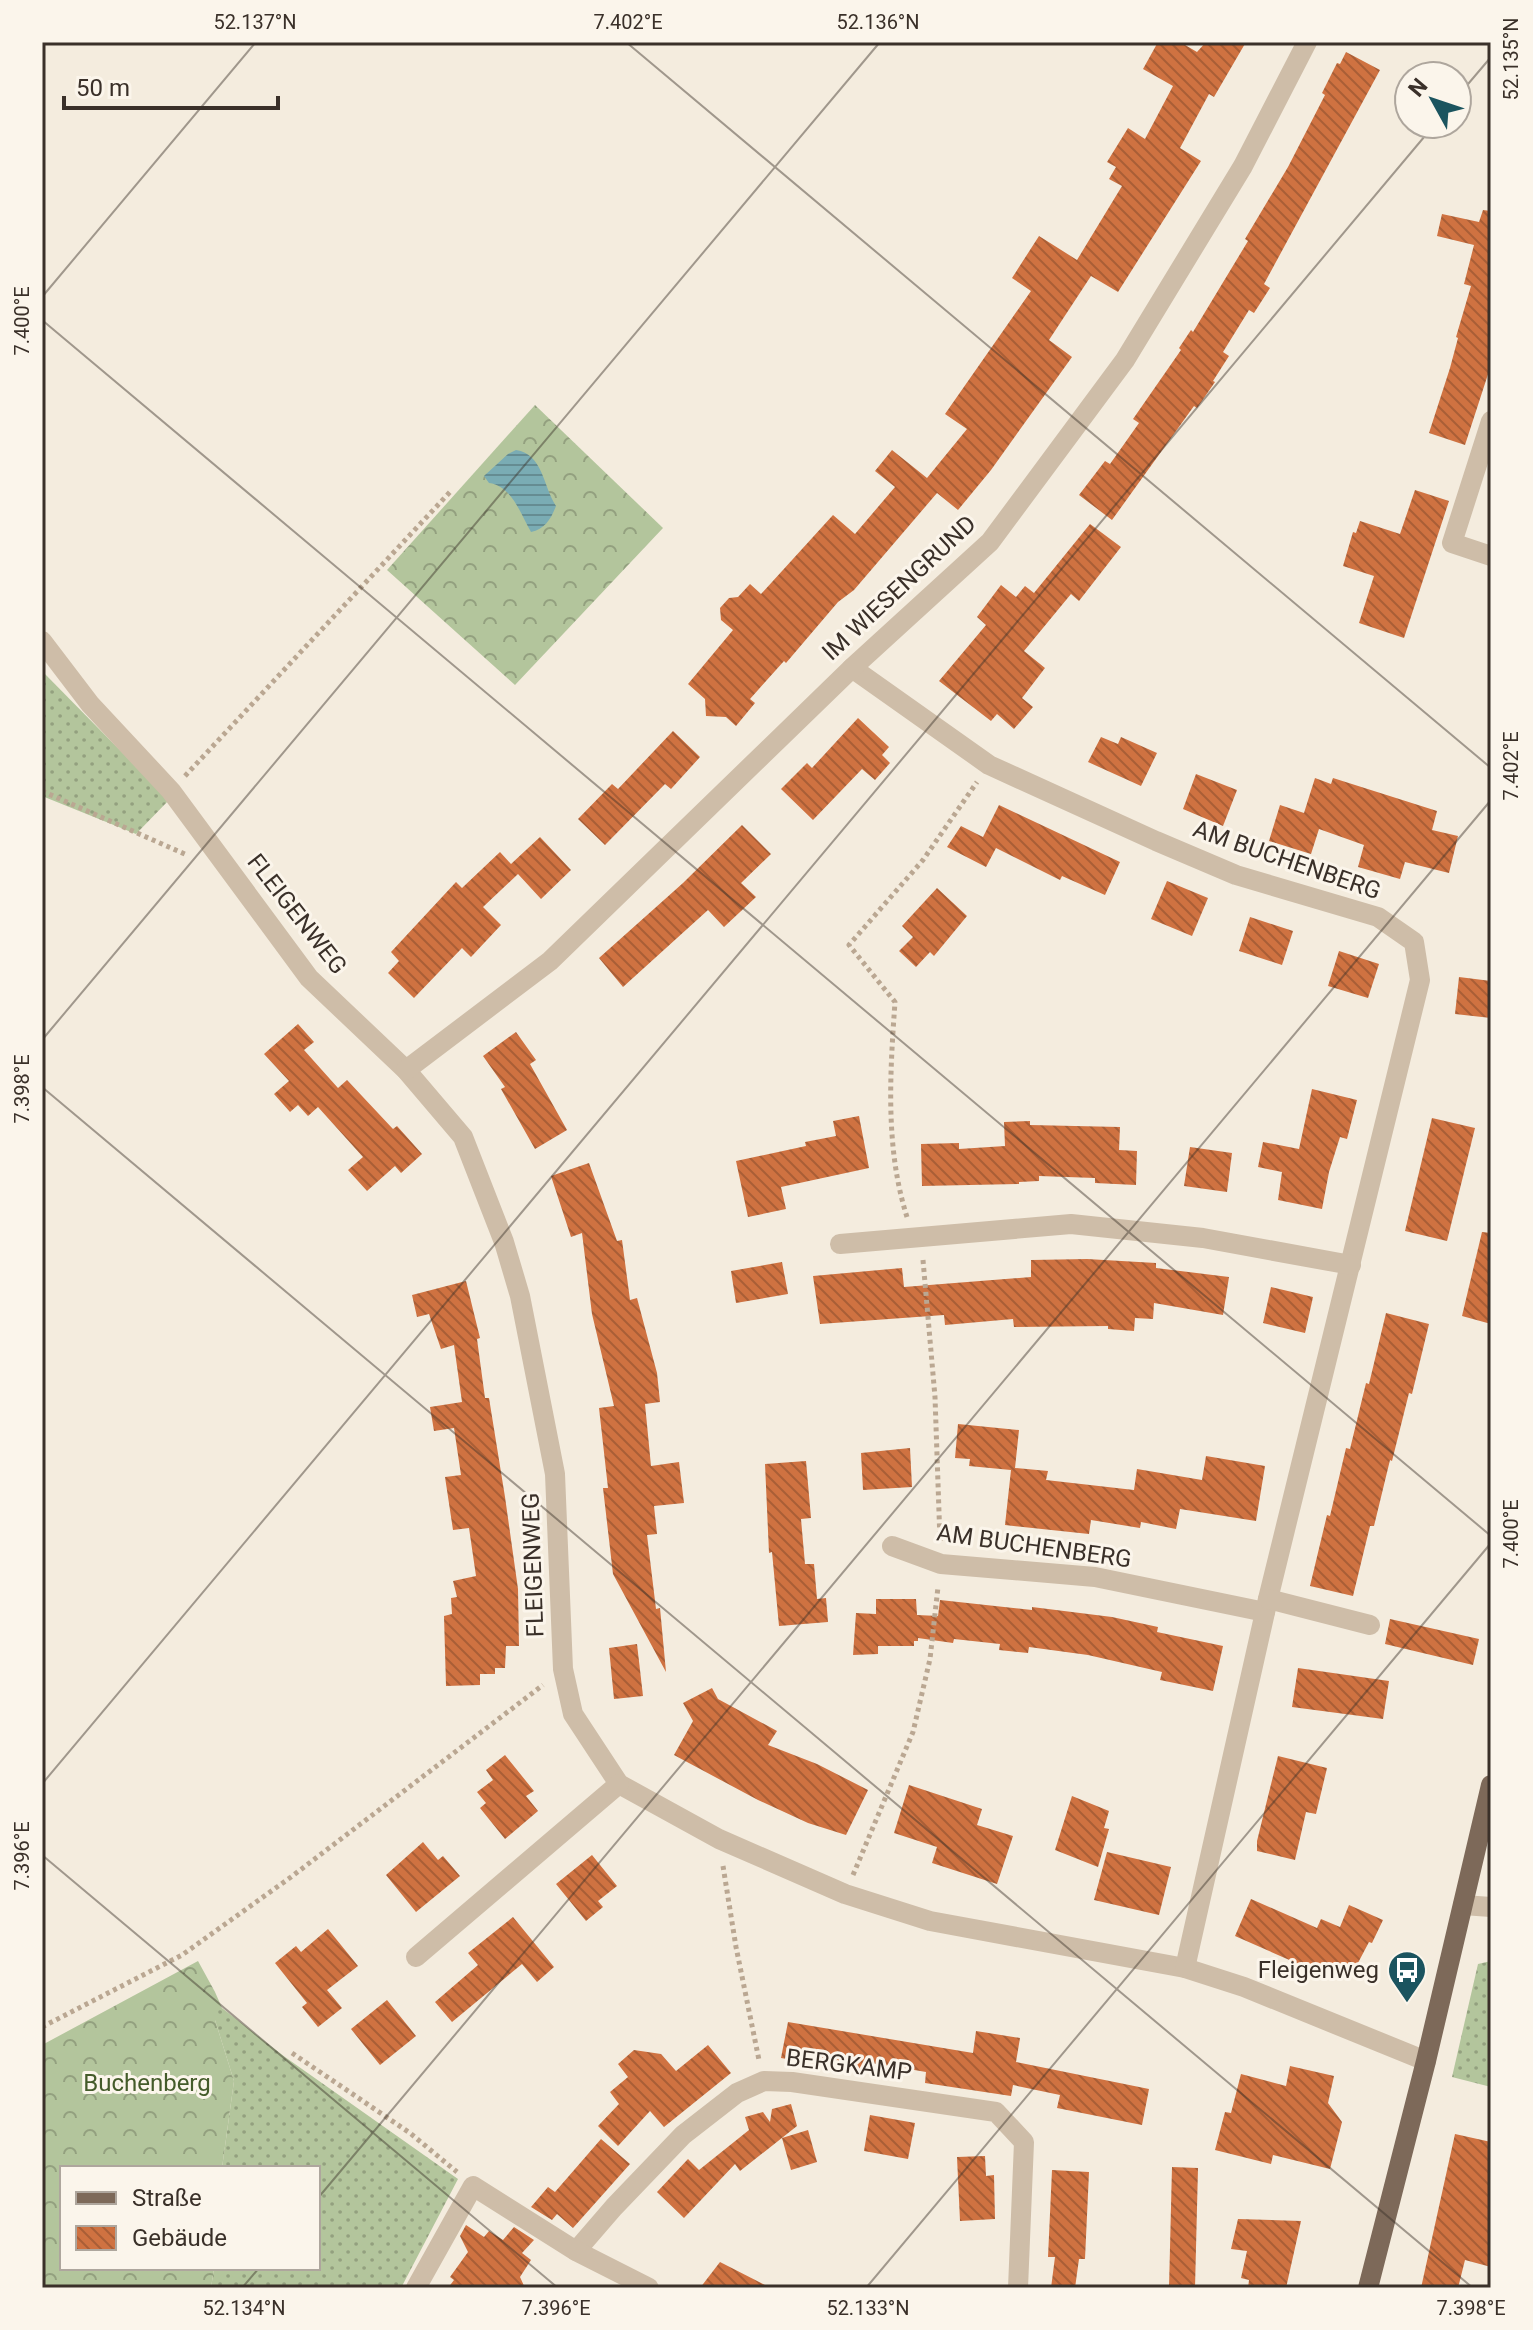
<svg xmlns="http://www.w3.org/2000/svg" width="1533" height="2330" font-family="Roboto,sans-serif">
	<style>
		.grass { fill: url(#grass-dots) }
		.forest { fill: url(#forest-crowns) }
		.water { fill: url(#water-rules) }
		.building { fill: url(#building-back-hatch) }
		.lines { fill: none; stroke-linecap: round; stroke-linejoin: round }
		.path { stroke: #baa792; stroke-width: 5; stroke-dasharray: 4 4; stroke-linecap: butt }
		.minor { stroke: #cebda8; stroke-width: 20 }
		.major { stroke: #7d6959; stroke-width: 20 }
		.ticks { fill: none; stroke: #3a3029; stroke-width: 2; stroke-opacity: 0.45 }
		.labels { text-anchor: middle; stroke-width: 6; stroke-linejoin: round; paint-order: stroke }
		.street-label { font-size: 24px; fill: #3a3029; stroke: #fbf5eb }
		.poi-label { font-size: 24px; fill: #3a3029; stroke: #fbf5eb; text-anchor: end }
		.park-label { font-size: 24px; fill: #445b2a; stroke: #fbf5eb }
		.neatline { fill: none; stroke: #3a3029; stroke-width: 3 }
		.ticks-label { font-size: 20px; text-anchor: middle; fill: #3a3029 }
	</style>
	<defs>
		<pattern id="grass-dots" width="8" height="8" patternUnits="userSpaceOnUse" patternTransform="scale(2)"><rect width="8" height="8" fill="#b3c59c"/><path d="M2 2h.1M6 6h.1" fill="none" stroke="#93a07f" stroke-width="1.8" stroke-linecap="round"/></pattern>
		<pattern id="forest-crowns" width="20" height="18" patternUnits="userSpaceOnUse" patternTransform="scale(2)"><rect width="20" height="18" fill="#b3c59c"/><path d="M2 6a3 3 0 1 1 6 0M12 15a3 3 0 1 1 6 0" fill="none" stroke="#93a07f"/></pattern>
		<pattern id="water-rules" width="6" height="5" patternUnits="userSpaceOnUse" patternTransform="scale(2)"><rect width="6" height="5" fill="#7aacb4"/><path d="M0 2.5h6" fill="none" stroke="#658c92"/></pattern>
		<pattern id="building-back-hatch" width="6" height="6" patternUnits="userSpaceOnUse" patternTransform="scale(2)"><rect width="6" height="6" fill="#cf7241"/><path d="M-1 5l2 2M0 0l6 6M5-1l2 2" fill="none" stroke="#a95e36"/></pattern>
	</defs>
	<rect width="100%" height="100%" fill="#f4ecde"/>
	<g class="grass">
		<path d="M42,671L169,800L136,834L42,796Z"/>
		<path d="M1491,1961V2087L1452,2077L1478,1964Z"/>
		<path d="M215,1992L222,2008L285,2057L458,2179L401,2288H211L214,2268H318V2168H222L234,2081L215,2020Z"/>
	</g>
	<g class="forest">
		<path d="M535,405L663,528L515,685L387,570Z"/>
		<path d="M198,1961L215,1992V2020L234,2081L222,2168H62V2268H214L211,2288H42V2045Z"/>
	</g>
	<path class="water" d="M516,450C543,454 543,486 556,506C551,519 545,529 531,532C520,513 512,486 489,483L484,476L508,454Z"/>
	<g class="building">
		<path d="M1158,42H1180L1197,52L1206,42H1246L1214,97L1209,94L1180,148L1201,161L1118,292L1091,276L1049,340L1072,357L991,470L958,510L937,493L854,590L838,602L786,663L784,661L750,699L755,703L736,726L726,717L706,716L705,699L688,684L733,630L721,620L720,608L729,598L738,597L750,584L761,594L833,515L855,534L895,487L875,471L892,450L927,478L967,429L945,414L1031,291L1012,278L1039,236L1077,260L1122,186L1109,179L1116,167L1107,162L1128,128L1145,139L1173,86L1143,69Z"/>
		<path d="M1346,52L1380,70L1264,284L1270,288L1254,313L1249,310L1223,352L1229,356L1213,381L1215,382L1197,408L1194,406L1112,520L1079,495L1105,461L1110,464L1139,423L1133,419L1181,350L1179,348L1191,330L1193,332L1248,241L1245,239L1288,167L1325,95L1322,93L1337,63L1340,64Z"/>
		<path d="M1483,210L1491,211V365L1465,445L1429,433L1450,368L1458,338L1456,337L1471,286L1464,284L1474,245L1437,236L1442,214L1479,222Z"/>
		<path d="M1415,490L1449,501L1404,638L1359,623L1374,576L1343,566L1353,532L1356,533L1360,521L1400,534Z"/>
		<path d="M1090,524L1121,547L1079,601L1071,594L1024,651L1045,668L1022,698L1033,707L1014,729L997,714L991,721L939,681L986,625L977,617L1001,585L1016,597L1025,586L1034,593Z"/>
		<path d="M858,718L889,747L882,755L890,763L875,780L862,769L813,820L781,789L807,763L812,768Z"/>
		<path d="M673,731L700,757L671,789L665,784L605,845L578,819L612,784L618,789Z"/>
		<path d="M1101,737L1118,744L1121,737L1157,753L1141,786L1088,762Z"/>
		<path d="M1196,774L1237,790L1223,826L1183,809Z"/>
		<path d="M1315,778L1331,784L1333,778L1437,811L1432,830L1458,836L1449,873L1405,862L1400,879L1358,867L1364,845L1319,829L1311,854L1269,841L1280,805L1304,813Z"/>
		<path d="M999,805L1120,862L1105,895L1062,876L1060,880L996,848L986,867L947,847L961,826L983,837Z"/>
		<path d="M742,825L771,854L741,883L756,897L724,927L708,910L623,987L599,958L683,883Z"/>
		<path d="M540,837L571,870L541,899L518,874L483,907L501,925L471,957L462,948L414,998L388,973L399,961L391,952L456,882L462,888L500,852L511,864Z"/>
		<path d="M1167,881L1208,898L1192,936L1151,919Z"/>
		<path d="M937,888L967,916L934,956L930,952L916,967L899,951L913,937L902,926Z"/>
		<path d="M1250,917L1293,931L1282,965L1239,951Z"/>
		<path d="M1339,951L1379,964L1368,998L1328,986Z"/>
		<path d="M1459,977L1491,981V1018L1455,1014Z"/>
		<path d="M298,1024L314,1042L304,1050L338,1088L347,1080L393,1129L397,1126L422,1154L401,1173L395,1166L367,1191L348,1170L363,1157L318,1107L308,1116L298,1105L290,1112L274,1094L289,1081L264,1054Z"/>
		<path d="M516,1032L536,1060L530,1064L567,1130L535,1149L501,1089L505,1087L483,1056Z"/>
		<path d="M1312,1089L1357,1100L1347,1139L1340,1137L1329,1172L1322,1209L1278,1200L1282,1172L1258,1167L1263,1142L1299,1149Z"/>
		<path d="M859,1116L869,1168L781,1187L786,1209L748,1217L736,1161L806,1146L805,1142L836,1136L833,1121Z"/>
		<path d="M1432,1118L1475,1128L1447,1241L1405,1231Z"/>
		<path d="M1030,1121V1125L1120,1127L1119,1150L1137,1151L1136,1185L1095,1183V1178L1039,1176V1181L1019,1182V1184L922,1186L921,1144L959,1143V1149L1005,1146L1004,1122Z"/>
		<path d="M1190,1147L1232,1153L1227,1192L1184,1186Z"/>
		<path d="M589,1163L617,1241L622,1240L630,1300L637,1298L657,1373L660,1402L645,1404L651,1466L679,1462L684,1503L654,1506L657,1534L647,1535L656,1609L660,1608L666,1672L613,1574L603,1488H608L599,1408L614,1406L592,1314L582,1233L571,1237L551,1176Z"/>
		<path d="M1482,1232L1491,1233V1324L1462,1316Z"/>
		<path d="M1087,1259L1156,1263V1268L1229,1277L1223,1315L1154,1303L1153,1319L1135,1318L1134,1331L1108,1329V1326L1014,1327L1013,1319L945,1325L944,1315L820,1324L813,1276L902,1268L904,1287L1031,1277V1260Z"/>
		<path d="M782,1262L788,1294L736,1303L731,1271Z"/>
		<path d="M466,1281L480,1338L477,1339L485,1398H489L505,1497L518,1589L519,1646H506L505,1668H495V1674H480V1685L446,1686L444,1616L452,1614L451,1598L457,1597L453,1581L476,1576L469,1528L453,1530L445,1477L461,1475L454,1428L434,1431L430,1407L462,1402L454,1345L441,1349L429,1314L417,1317L412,1295Z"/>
		<path d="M1271,1287L1313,1297L1305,1333L1263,1323Z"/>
		<path d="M1386,1313L1429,1324L1412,1394L1409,1393L1392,1461L1390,1460L1374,1526H1370L1353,1596L1310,1586L1327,1515L1330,1516L1346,1448L1350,1449L1366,1383L1369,1384Z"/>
		<path d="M958,1424L1019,1430L1015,1468L1048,1471L1046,1480L1134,1490L1137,1469L1202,1480L1206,1456L1265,1466L1256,1521L1180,1509L1176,1529L1141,1522L1140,1528L1091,1520L1089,1534L1005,1525L1011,1470L969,1466L970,1459L955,1458Z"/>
		<path d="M910,1448L912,1487L863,1490L861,1453Z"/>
		<path d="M806,1461L811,1518L801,1519L805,1564H814L817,1599L826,1598L828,1622L779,1626L772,1552L769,1553L765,1464Z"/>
		<path d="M876,1599H916L917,1615L938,1616L940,1600L1032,1610V1607L1112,1617L1158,1627L1157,1632L1223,1646L1213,1691L1160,1680L1162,1672L1088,1655L1029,1647L1028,1653L999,1650L1000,1644L954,1639L953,1643L918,1638V1641H914V1646H878V1654L853,1655L856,1613L876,1614Z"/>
		<path d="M1390,1619L1479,1639L1473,1665L1385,1644Z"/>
		<path d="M637,1644L643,1696L614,1699L609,1648Z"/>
		<path d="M1298,1668L1389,1681L1383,1719L1292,1707Z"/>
		<path d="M712,1688L718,1699L777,1731L768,1745L817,1764L868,1790L846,1835L808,1823L758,1800L674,1755L693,1721L683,1703Z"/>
		<path d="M505,1755L534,1791L526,1796L538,1811L505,1839L480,1808L486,1803L477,1792L493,1780L486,1770Z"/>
		<path d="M1278,1756L1327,1768L1316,1814L1306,1812L1295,1860L1257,1851V1841Z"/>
		<path d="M909,1785L982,1809L977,1825L1013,1836L997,1884L932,1863L937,1847L894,1833Z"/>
		<path d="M1072,1796L1109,1811L1104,1828L1109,1829L1098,1867L1055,1850Z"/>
		<path d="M423,1842L438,1860L443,1856L460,1876L416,1912L386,1875Z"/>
		<path d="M1107,1852L1171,1867L1159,1915L1094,1900Z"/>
		<path d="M592,1855L617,1886L598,1901L603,1907L586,1921L556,1884Z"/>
		<path d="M1251,1899L1317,1928L1321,1919L1340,1927L1349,1905L1383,1920L1372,1943L1369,1942L1350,1978L1322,1966L1319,1973L1235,1936Z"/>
		<path d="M513,1917L554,1967L537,1982L522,1964L452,2022L435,2002L478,1965L468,1953Z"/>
		<path d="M328,1929L358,1966L327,1990L342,2008L318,2027L302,2007L307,2003L275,1963L296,1946L301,1952Z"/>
		<path d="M387,2000L416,2036L380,2065L351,2029Z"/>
		<path d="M788,2022L973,2053L976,2031L1020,2038L1016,2062L1149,2089L1142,2125L1057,2108L1060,2095L1013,2085L1011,2096L925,2083L926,2072L897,2067L869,2063L867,2073L781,2058Z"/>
		<path d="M708,2045L731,2073L664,2127L650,2111L618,2146L598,2126L619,2104L610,2092L628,2077L618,2064L634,2050L661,2054L676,2071Z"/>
		<path d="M1290,2066L1334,2076L1328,2103L1342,2122L1330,2169L1273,2155L1271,2164L1215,2150L1225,2112L1231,2113L1241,2074L1286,2086Z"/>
		<path d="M791,2104L797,2126L740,2171L735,2164L684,2218L657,2192L688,2159L699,2170L749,2130L745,2117L763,2112L770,2122L772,2109Z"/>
		<path d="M870,2115L915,2123L908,2159L864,2151Z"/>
		<path d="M808,2130L817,2162L791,2170L782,2138Z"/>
		<path d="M1455,2134L1491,2142V2267L1465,2260L1458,2288H1421Z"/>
		<path d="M601,2139L630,2164L573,2228L557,2214L552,2220L531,2207L548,2187L555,2192Z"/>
		<path d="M985,2156L986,2176L994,2175L995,2219L960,2221L957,2157Z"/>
		<path d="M1172,2167L1198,2168L1195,2288H1169Z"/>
		<path d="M1052,2170L1089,2172L1085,2259H1079L1075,2288H1051L1055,2257H1048Z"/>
		<path d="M1238,2219L1301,2221L1286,2288H1248L1249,2280L1241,2278L1247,2251L1231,2249Z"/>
		<path d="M466,2225L484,2237L489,2231L503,2240L514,2227L534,2240L522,2253L531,2260L520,2277L525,2288H448L454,2280L450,2277L468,2252L460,2236Z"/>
		<path d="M720,2262L771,2288H700Z"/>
	</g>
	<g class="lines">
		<g class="path">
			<path d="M185,776L450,492"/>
			<path d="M42,791L187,855"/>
			<path d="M907,1217C885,1148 890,1073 895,1002L849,945L923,860L977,782"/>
			<path d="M923,1260L935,1397L940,1541"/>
			<path d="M723,1866L736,1947L759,2060"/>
			<path d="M853,1875L913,1732L930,1659L938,1587"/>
			<path d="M42,2027L182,1955L291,1877L543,1685"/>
			<path d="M292,2053L410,2133L457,2172"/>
		</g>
		<g class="minor">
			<path d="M1491,421L1452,543L1491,556"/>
			<path d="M42,641L90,704L171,791L309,978L406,1070L463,1137L504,1242L520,1296L555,1474L563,1669L573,1714L619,1784L719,1839L845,1894L930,1921L1185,1968L1244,1987L1426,2061"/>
			<path d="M852,668L989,765L1156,841L1236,875L1378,917L1414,942L1420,980L1268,1599L1185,1968"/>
			<path d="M406,1070L550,961L852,668L990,542L1125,360L1243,166L1307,42"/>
			<path d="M840,1244L1071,1224L1203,1238L1351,1265"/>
			<path d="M892,1546L941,1564L1095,1577L1265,1612"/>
			<path d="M1268,1599L1370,1625"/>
			<path d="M1463,1905L1491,1907"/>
			<path d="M416,1957L619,1784"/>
			<path d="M576,2251L614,2207L683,2135L737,2093L764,2081L792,2082L996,2112L1024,2142L1018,2288"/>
			<path d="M416,2288L473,2186L576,2251L649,2288"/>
		</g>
		<path class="major" d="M1368,2288L1426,2061L1491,1785"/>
	</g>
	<path class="ticks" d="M626,42L1491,768M1457,97L1491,57M42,297L256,42M42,320L1491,1536M42,1040L880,42M42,1087L1473,2288M42,1784L1435,124M42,1855L558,2288M318,2198L1491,800M242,2288L259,2268M866,2288L1491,1543M1490,2288L1491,2286"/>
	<defs>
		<symbol id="bus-pin" viewBox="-11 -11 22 30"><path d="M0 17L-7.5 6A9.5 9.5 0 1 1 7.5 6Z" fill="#1b545f" stroke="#fbf5eb"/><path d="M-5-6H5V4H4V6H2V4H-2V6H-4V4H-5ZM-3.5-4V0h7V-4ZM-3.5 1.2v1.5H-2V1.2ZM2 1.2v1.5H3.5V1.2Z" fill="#fff"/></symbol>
	</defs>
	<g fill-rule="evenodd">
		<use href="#bus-pin" x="1385" y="1948" width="44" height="60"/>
	</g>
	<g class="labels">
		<g class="street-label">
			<text transform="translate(899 588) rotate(-43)" y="8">IM WIESENGRUND</text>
			<text transform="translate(1287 860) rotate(19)" y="8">AM BUCHENBERG</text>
			<text transform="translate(297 914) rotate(52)" y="8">FLEIGENWEG</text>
			<text transform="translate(1034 1546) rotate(8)" y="8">AM BUCHENBERG</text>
			<text transform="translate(533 1565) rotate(-92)" y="8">FLEIGENWEG</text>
			<text transform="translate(849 2065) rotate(7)" y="8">BERGKAMP</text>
		</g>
		<g class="poi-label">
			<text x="1379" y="1978">Fleigenweg</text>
		</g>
		<g class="park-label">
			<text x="147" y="2091">Buchenberg</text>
		</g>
	</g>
	<rect width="1533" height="2330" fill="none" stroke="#fbf5eb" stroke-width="88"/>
	<rect x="60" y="2166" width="260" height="104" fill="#fbf5eb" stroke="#aea69d" stroke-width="2"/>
	<rect x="76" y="2192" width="40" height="12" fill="#7d6959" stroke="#aea69d" stroke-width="2"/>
	<text x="132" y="2206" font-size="24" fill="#3a3029">Straße</text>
	<rect x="76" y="2226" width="40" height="24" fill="url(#building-back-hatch)" stroke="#aea69d" stroke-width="2"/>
	<text x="132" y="2246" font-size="24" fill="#3a3029">Gebäude</text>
	<g transform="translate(1433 100) rotate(310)"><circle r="38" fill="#fbf5eb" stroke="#aea69d" stroke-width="2"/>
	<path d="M0-6L14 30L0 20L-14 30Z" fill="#1b545f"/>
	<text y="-12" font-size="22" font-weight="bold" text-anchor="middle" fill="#3a3029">N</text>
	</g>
	<path d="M64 96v12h214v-12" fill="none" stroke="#3a3029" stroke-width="4"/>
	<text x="76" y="96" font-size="24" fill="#3a3029" stroke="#fbf5eb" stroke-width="6" paint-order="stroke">50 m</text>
	<rect x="44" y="44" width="1445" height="2242" class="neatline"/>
	<g class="ticks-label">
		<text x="255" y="29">52.137°N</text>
		<text x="628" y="29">7.402°E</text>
		<text x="878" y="29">52.136°N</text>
		<text transform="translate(1511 59) rotate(-90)" y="7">52.135°N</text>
		<text transform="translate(22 321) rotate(-90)" y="7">7.400°E</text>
		<text transform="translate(1511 766) rotate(-90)" y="7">7.402°E</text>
		<text transform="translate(22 1089) rotate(-90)" y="7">7.398°E</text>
		<text transform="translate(1511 1534) rotate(-90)" y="7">7.400°E</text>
		<text transform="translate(22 1856) rotate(-90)" y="7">7.396°E</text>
		<text x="244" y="2315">52.134°N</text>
		<text x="556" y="2315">7.396°E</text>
		<text x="868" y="2315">52.133°N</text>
		<text x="1471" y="2315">7.398°E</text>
	</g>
</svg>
